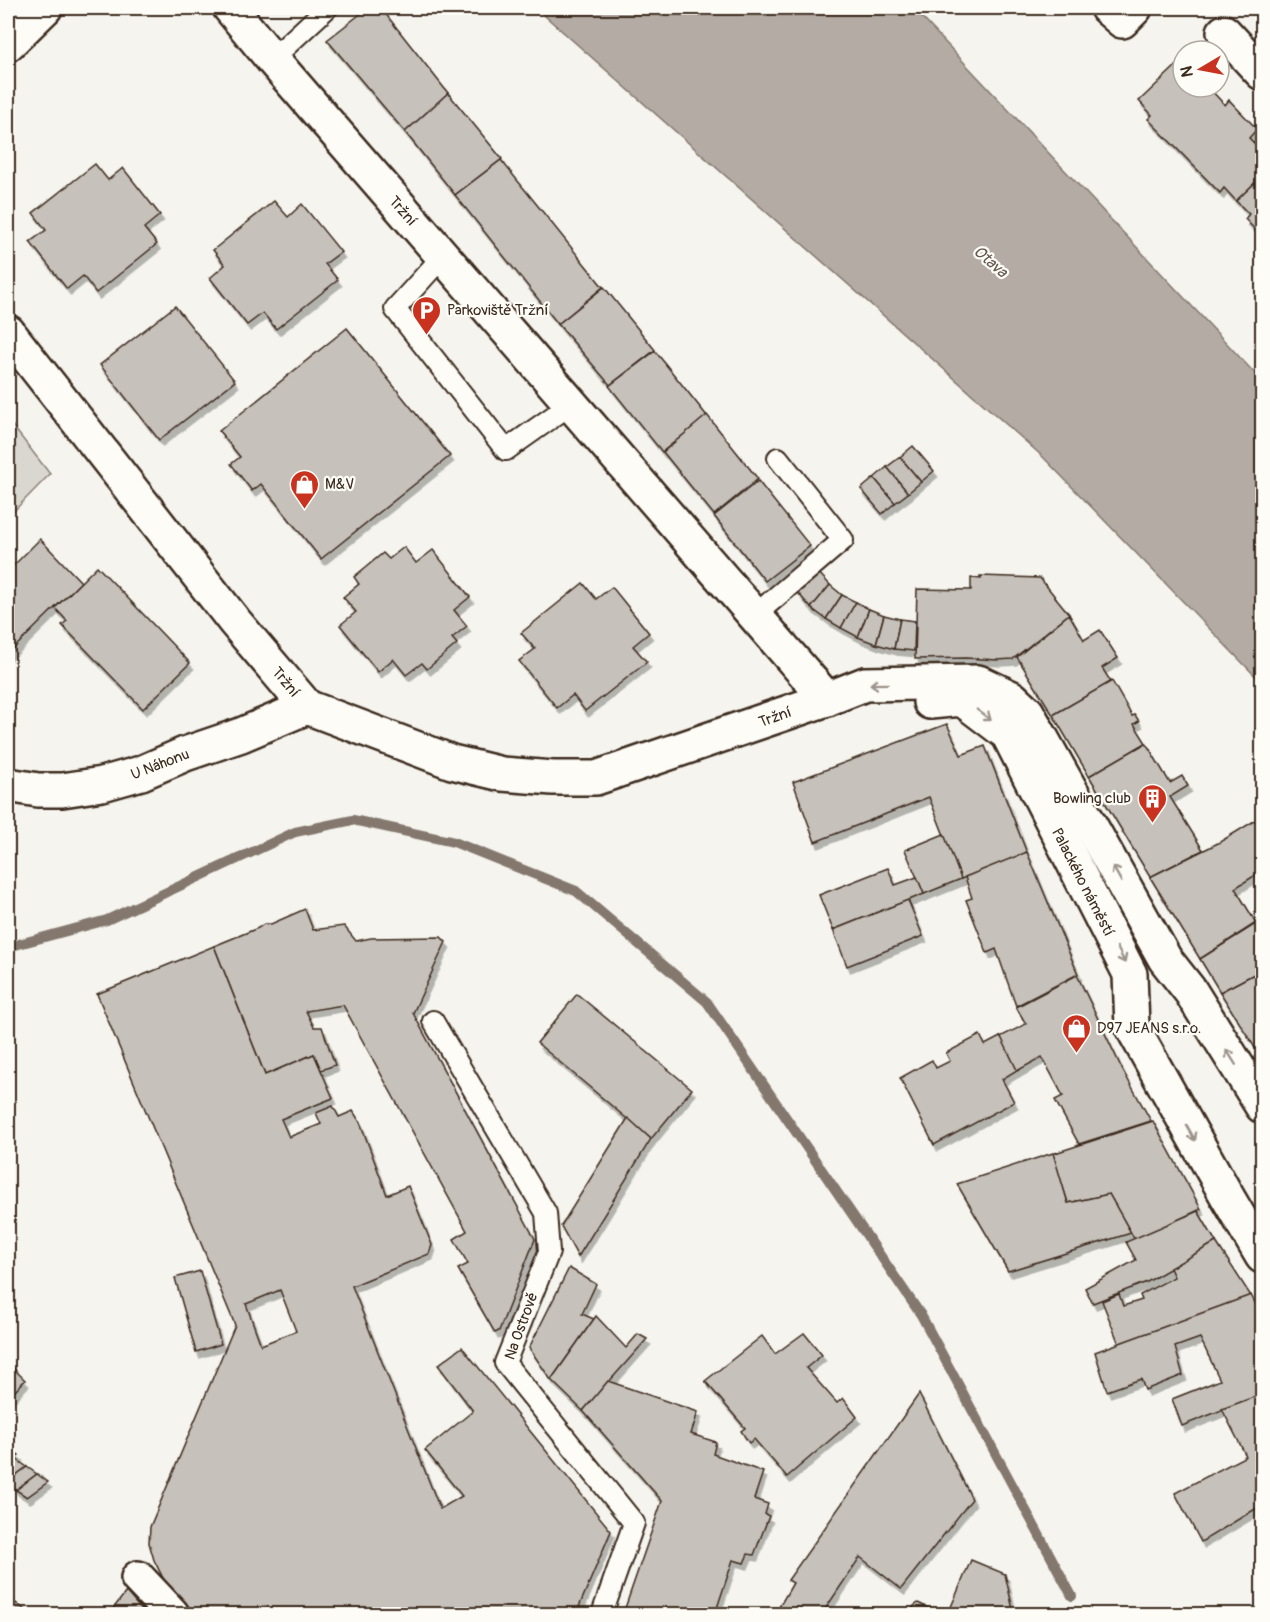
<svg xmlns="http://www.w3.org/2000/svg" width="1270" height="1622" font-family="Pangolin,sans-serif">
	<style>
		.green { fill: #dad6d0; stroke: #8a8077; stroke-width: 1.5 }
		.water { fill: #b4aca4; stroke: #84786e; stroke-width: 1.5 }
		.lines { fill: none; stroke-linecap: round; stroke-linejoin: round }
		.stream { stroke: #84786e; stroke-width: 10 }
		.building { fill: #c7c1bb; stroke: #3b2a1e; stroke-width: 1.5; fill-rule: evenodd; filter: url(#shadow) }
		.service-casing { stroke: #3b2a1e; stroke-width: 24 }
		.minor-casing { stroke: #3b2a1e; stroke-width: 38 }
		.tertiary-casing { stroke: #3b2a1e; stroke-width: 38 }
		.service { stroke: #fdfcf7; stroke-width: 20 }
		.minor { stroke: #fdfcf7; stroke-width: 33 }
		.tertiary { stroke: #fdfcf7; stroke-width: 33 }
		.oneway { stroke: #9c938a }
		.labels { text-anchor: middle; stroke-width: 4.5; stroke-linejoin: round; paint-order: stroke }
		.street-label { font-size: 15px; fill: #3b2a1e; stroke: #fdfcf7 }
		.poi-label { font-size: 15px; fill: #3b2a1e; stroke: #fdfcf7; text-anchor: start }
		.water-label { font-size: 16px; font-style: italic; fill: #65584d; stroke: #fdfcf7 }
	</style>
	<defs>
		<filter id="shadow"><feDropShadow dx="3.5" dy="6" stdDeviation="0" flood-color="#0004"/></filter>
	</defs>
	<rect width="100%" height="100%" fill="#f5f4ee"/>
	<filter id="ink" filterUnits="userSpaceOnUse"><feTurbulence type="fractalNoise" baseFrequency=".0167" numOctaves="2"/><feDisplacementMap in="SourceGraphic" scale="12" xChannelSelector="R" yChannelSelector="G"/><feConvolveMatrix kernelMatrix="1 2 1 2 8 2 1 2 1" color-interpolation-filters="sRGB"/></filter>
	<g filter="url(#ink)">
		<path class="green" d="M8,420L50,474L8,517Z"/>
		<path class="water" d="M536,8H913L1262,381V683L1042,456Z"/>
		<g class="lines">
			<path class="stream" d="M8,947L107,920L295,832L353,820L454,842L576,891L707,1002L921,1315L1072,1596"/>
		</g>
		<g class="building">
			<path d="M368,8H381L448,93L405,132L327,40Z"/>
			<path d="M1177,65L1183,71V87H1208L1225,105L1229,100L1257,129L1249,138L1262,151V176L1236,201L1224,188L1220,193L1148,119L1152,115L1139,101Z"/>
			<path d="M448,93L502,159L455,195L405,132Z"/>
			<path d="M501,160L603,287L558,324L455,195Z"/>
			<path d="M95,164L108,180L123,168L160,215L144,228L157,244L96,293L83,276L67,289L30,242L46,230L33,213Z"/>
			<path d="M1262,176V237L1245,219L1249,214L1236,201Z"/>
			<path d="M274,201L288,217L302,204L341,252L325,264L338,280L276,329L263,313L247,325L210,278L225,265L213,250Z"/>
			<path d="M604,287L655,350L610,385L558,324Z"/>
			<path d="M175,306L235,381L159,440L100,365Z"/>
			<path d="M347,328L450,456L321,559L261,484L252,491L231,464L240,457L219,431Z"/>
			<path d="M655,351L707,416L662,452L609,386Z"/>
			<path d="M707,415L758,479L714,515L663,452Z"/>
			<path d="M913,446L934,471L921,482L900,457Z"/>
			<path d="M900,457L921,482L908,493L887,467Z"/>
			<path d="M887,467L908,493L895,503L874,478Z"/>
			<path d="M874,478L895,503L882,514L861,489Z"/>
			<path d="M758,481L810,546L765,581L714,516Z"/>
			<path d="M40,539L81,582L8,654V571Z"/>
			<path d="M404,547L416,563L433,550L470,597L454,610L467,626L452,638L457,644L427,669L422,663L406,675L393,659L378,672L340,625L356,612L343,597L359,584L354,577L383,553L389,559Z"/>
			<path d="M97,566L190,663L143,709L62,625L67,621L55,608Z"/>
			<path d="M818,572L830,585L811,608L798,593Z"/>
			<path d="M980,576L1040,578L1069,614L1013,659L997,660L966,658L915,659L917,589L971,590V578L981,579Z"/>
			<path d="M583,583L596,599L612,587L649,633L633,646L647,662L585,711L573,695L557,708L519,661L535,649L521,633Z"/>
			<path d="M830,585L842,595L826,619L811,608Z"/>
			<path d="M842,595L856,602L841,628L826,619Z"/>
			<path d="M856,602L869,609L858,637L841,628Z"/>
			<path d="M869,609L884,615L876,644L858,637Z"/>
			<path d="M1069,614L1084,640L1100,630L1118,658L1102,668L1111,682L1053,715L1017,657Z"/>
			<path d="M884,615L900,619L894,649L876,644Z"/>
			<path d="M900,619L915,621L914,651L894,649Z"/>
			<path d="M1112,681L1132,716L1135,715L1139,721L1134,724L1146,743L1089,776L1053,715Z"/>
			<path d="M947,724L961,755L985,746L1027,853L961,879L929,797L815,842L793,782Z"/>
			<path d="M1146,743L1170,783L1182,776L1188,786L1170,797L1203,850L1150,877L1089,776Z"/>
			<path d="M1262,816V871L1235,888L1256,923L1200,959L1150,877L1220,842Z"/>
			<path d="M944,834L961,879L924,894L905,850Z"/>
			<path d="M1027,852L1078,974L1016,1006L996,949L987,953L966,900L972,898L965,877Z"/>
			<path d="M888,868L895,885L917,877L924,894L833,930L819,895Z"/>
			<path d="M908,900L923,936L847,966L833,930Z"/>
			<path d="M305,909L313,930L344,926L356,941L371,938L441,937L446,942L413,1013L535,1239L499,1331L495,1333L458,1269L468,1264L454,1239L467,1231L343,1005L306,1011L314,1027H322L335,1065L321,1070L314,1054L265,1075L214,946L258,928L264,924H271Z"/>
			<path d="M1262,920V970L1220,992L1200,959Z"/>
			<path d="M214,946L265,1075L314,1054L333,1098L281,1119L289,1137L321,1124L316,1113L333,1106L339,1117L353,1111L360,1122L387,1195L408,1186L432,1245L429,1254L352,1286L440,1509L462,1496L425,1450L473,1411L438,1365L462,1347L611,1531L576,1614H191L168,1588L154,1560L149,1543L150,1527L235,1325L97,994ZM280,1290L296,1331L261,1345L246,1304Z"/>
			<path d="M1262,970V1059L1220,992Z"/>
			<path d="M1077,975L1123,1071L1151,1121L1079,1144L1055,1100L1063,1096L1042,1057L1017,1071L1000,1037L1026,1024L1016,1007Z"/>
			<path d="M577,994L692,1089L651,1139L537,1043Z"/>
			<path d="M980,1035L985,1045L1000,1037H1001L1017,1070L1002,1079L1014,1102L934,1145L900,1078L932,1060L936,1068L950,1061L946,1053Z"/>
			<path d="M628,1118L651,1139L578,1257L561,1226Z"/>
			<path d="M1153,1121L1201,1209L1135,1240L1109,1194L1068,1203L1052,1154Z"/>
			<path d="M1053,1153L1068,1203L1109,1194L1131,1233L1008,1271L957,1184Z"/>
			<path d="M1198,1211L1216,1242L1147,1282L1093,1303L1085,1288L1136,1260L1126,1242Z"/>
			<path d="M1216,1242L1251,1296L1119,1344L1102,1301L1119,1294L1123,1306L1142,1300L1140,1295L1174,1277L1170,1268Z"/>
			<path d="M569,1268L596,1284L582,1314L594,1319L551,1380L529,1348Z"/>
			<path d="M200,1271L221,1344L196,1352L175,1278Z"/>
			<path d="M1251,1295L1262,1316V1394L1182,1426L1172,1399L1220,1380L1200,1338L1175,1347L1183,1375L1145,1390L1141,1379L1107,1391L1095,1352Z"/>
			<path d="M596,1316L626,1348L638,1334L647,1339L583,1411L551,1380Z"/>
			<path d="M804,1333L822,1355L806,1368L837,1403L843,1398L857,1417L787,1477L754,1439L749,1443L741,1431L745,1428L705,1381L762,1336L775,1354Z"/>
			<path d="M8,1363L25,1380L8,1399Z"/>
			<path d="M608,1381L698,1412L691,1434L716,1442L713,1454L763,1472L754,1499L768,1504L765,1514L769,1516L754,1555L748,1554L744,1563L733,1560L715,1614H623L662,1501L583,1411Z"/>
			<path d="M919,1394L972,1499L901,1589L860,1557L822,1614H775L793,1583L788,1580Z"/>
			<path d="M1262,1394V1505L1201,1542L1175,1493L1246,1456L1222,1409Z"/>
			<path d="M8,1447L19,1455L8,1465Z"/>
			<path d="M16,1459L27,1467L8,1481V1465Z"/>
			<path d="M27,1467L37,1474L16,1490L8,1481Z"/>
			<path d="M37,1474L48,1482L27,1497L16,1490Z"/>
			<path d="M971,1560L1005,1574L1014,1614H948Z"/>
			<path d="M126,1592L145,1614H109Z"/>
			<path d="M16,1603L30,1614H9Z"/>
			<path d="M918,1603L941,1614H909L914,1606Z"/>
		</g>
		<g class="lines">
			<defs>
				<g id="service">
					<path d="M272,59L327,8"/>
					<path d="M443,256L395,309L506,450L571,404"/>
					<path d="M755,615L843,540L778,458"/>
					<path d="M433,1021L546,1213L549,1252L505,1363L634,1523L602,1614"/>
				</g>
				<g id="minor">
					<path d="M230,8L272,59L827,699"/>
					<path d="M1107,8L1122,21L1135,8"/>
					<path d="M1224,32L1262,73"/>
					<path d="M8,332L235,622L307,707L452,762L502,774L553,778H596L827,699L865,684L978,682L1012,698L1027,712L1165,959L1191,992L1262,1106"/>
					<path d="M930,702L962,699L1008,734L1130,974L1132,1027L1228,1198L1262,1256"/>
					<path d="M8,785L38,790H62L102,784L141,773L185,754L241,735L307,707"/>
					<path d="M138,1578L172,1614"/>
				</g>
				<path id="tertiary" d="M8,44L45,8"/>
			</defs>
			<use href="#service" class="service-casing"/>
			<use href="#minor" class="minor-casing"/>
			<use href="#tertiary" class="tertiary-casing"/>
			<use href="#service" class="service"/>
			<use href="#minor" class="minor"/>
			<use href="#tertiary" class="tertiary"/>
		</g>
		<defs><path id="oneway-shaft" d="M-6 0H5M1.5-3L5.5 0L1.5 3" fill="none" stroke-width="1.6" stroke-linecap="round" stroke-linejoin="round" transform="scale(1.5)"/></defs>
		<g class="oneway">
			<use href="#oneway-shaft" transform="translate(879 684) rotate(179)"/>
			<use href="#oneway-shaft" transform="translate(984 715) rotate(37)"/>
			<use href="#oneway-shaft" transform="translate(1117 874) rotate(-119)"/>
			<use href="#oneway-shaft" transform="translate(1121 955) rotate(63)"/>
			<use href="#oneway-shaft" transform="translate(1231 1057) rotate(-122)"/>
			<use href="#oneway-shaft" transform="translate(1191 1133) rotate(61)"/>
		</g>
	</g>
	<defs>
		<symbol id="parking-pin" viewBox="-11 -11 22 30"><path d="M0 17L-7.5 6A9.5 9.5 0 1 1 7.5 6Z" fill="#c8321e" stroke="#fdfcf7"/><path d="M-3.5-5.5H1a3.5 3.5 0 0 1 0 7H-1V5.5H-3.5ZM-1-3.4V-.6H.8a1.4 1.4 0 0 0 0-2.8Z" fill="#fff"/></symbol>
		<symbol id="shop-pin" viewBox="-11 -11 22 30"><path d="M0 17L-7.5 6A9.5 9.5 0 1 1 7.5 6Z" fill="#c8321e" stroke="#fdfcf7"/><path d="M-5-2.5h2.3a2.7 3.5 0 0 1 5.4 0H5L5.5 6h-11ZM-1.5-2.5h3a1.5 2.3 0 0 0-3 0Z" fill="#fff"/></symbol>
		<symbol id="building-pin" viewBox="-11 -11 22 30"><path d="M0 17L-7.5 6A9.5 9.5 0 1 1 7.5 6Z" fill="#c8321e" stroke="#fdfcf7"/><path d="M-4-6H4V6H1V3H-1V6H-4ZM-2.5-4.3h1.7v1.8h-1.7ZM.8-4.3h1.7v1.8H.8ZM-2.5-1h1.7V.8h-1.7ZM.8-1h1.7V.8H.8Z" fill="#fff"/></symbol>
	</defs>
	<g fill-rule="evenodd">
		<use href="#parking-pin" x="410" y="294" width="33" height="45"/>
		<use href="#shop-pin" x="288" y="468" width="33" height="45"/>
		<use href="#building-pin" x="1136" y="782" width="33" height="45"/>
		<use href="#shop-pin" x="1060" y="1012" width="33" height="45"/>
	</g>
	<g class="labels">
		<g class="street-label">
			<text transform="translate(403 211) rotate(49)" y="5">Tržní</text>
			<text transform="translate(286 682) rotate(50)" y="5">Tržní</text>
			<text transform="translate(775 717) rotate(-19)" y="5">Tržní</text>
			<text transform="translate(160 764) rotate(-21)" y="5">U Náhonu</text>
			<text transform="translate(1083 882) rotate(63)" y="5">Palackého náměstí</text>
			<text transform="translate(521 1326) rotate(-70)" y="5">Na Ostrově</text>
		</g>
		<g class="poi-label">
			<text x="447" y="315">Parkoviště Tržní</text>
			<text x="325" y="489">M&amp;V</text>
			<text x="1131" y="803" text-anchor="end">Bowling club</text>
			<text x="1097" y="1033">D97 JEANS s.r.o.</text>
		</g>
		<g class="water-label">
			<text transform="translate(991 261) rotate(41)" y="6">Otava</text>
		</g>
	</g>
	<rect width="1270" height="1622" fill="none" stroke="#fdfcf7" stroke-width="30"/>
	<rect x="15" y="15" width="1240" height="1592" fill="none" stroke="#3b2a1e" stroke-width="2" filter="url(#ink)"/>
	<g transform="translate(1201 69) rotate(260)"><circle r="28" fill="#fdfcf7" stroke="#afa8a0" stroke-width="1.5"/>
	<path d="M0-4.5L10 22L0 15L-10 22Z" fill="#c8321e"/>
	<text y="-9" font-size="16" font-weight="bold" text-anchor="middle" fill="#3b2a1e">N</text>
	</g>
</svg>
